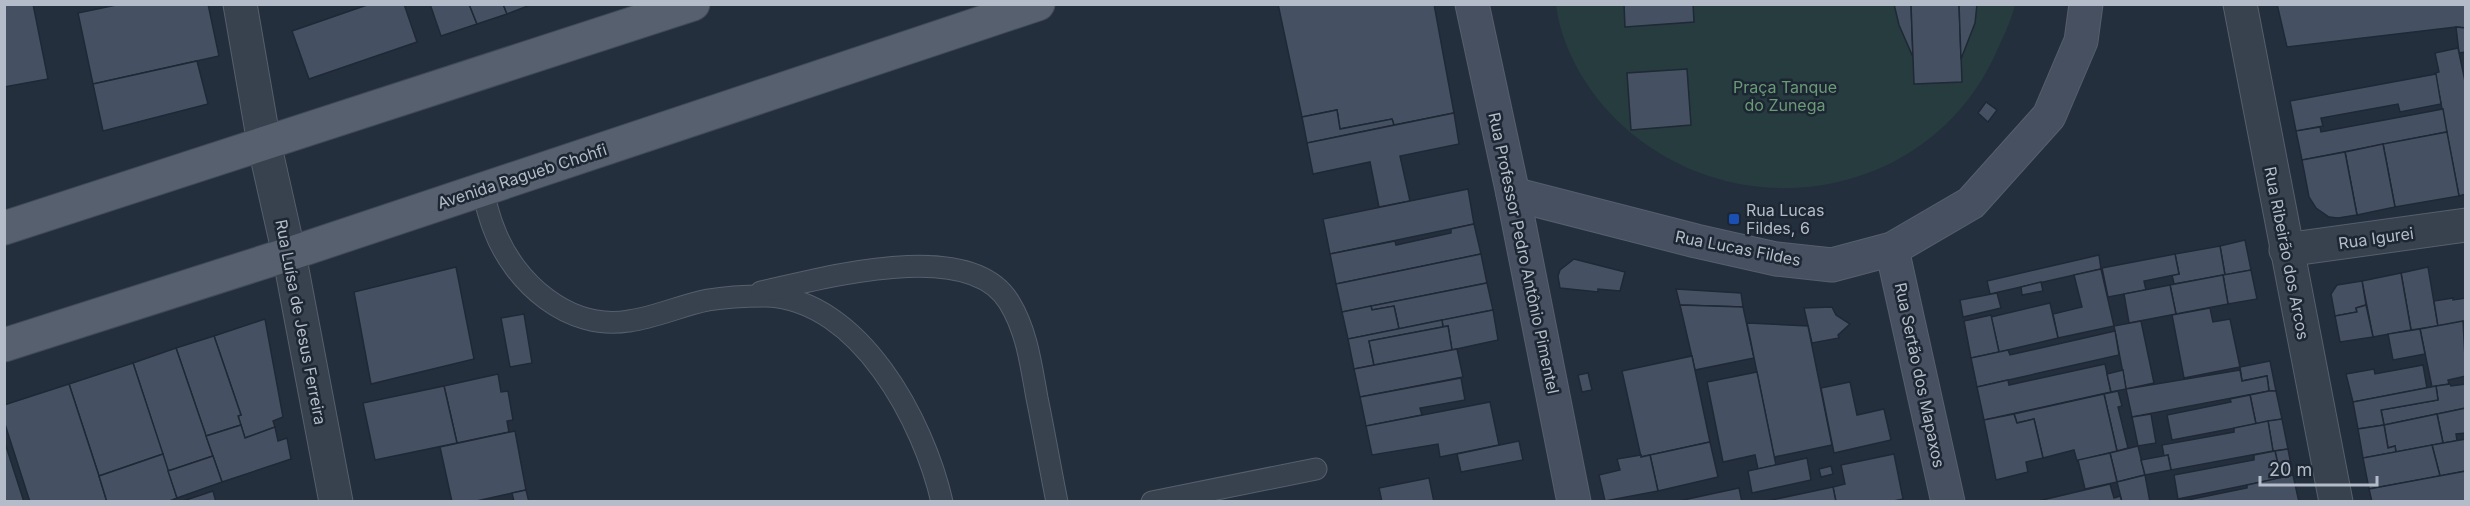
<svg xmlns="http://www.w3.org/2000/svg" width="2470" height="506" font-family="Inter,sans-serif">
	<style>
		.green { fill: #263c3f }
		.building { fill: #455162; stroke: #1f2835; stroke-width: 1.5 }
		.lines { fill: none; stroke-linecap: round; stroke-linejoin: round }
		.lane-casing { stroke: #565f6c; stroke-width: 23 }
		.street-casing { stroke: #565f6c; stroke-width: 35 }
		.secondary-casing { stroke: #565f6c; stroke-width: 35 }
		.primary-casing { stroke: #414a57; stroke-width: 35 }
		.lane { stroke: #38414e; stroke-width: 21 }
		.street { stroke: #38414e; stroke-width: 33 }
		.secondary { stroke: #465061; stroke-width: 33 }
		.primary { stroke: #56606e; stroke-width: 33 }
		.transit-dot { fill: #1a4fb4; stroke: #1d2633; stroke-width: 2 }
		.labels { text-anchor: middle; stroke-width: 5; stroke-linejoin: round; paint-order: stroke }
		.park-label { font-size: 16px; fill: #6b9a76; stroke: #1d2633 }
		.street-label { font-size: 16px; fill: #b4bcc9; stroke: #1d2633 }
		.poi-label { font-size: 16px; fill: #b4bcc9; stroke: #1d2633; text-anchor: start }
	</style>
	<rect width="100%" height="100%" fill="#242f3e"/>
	<path class="green" d="M1556,5H2015C2011,22 2002,39 1995,55C1928,200 1739,231 1623,126C1589,95 1562,51 1556,5Z"/>
	<g class="building">
		<path d="M4,4H33L48,79L4,87Z"/>
		<path d="M121,4H208L219,56L93,84L78,13Z"/>
		<path d="M370,4H404L417,42L309,79L292,31Z"/>
		<path d="M430,4H469L477,24L441,36Z"/>
		<path d="M469,4H503L507,14L477,24Z"/>
		<path d="M503,4H533L507,14Z"/>
		<path d="M1278,4H1434L1454,113L1394,125L1392,119L1340,129L1337,110L1302,117Z"/>
		<path d="M1624,4H1693L1694,22L1625,27Z"/>
		<path d="M1894,4H1911L1913,57L1899,25Z"/>
		<path d="M1911,4H1959L1962,82L1914,84Z"/>
		<path d="M1959,4H1977L1975,23L1961,59Z"/>
		<path d="M2277,4H2466V28L2456,27L2287,47Z"/>
		<path d="M2456,27L2466,28V52L2459,53Z"/>
		<path d="M2458,48L2466,86V194L2459,196L2435,73L2439,72L2435,53Z"/>
		<path d="M197,61L208,104L103,131L93,84Z"/>
		<path d="M1687,69L1691,125L1631,130L1627,73Z"/>
		<path d="M2436,74L2441,104L2400,112L2398,104L2321,118L2323,126L2296,131L2290,101Z"/>
		<path d="M1986,102L1997,110L1988,122L1978,113Z"/>
		<path d="M2443,109L2447,132L2302,160L2296,131L2320,127L2321,132Z"/>
		<path d="M1337,110L1340,129L1392,119L1394,125L1307,143L1302,117Z"/>
		<path d="M1454,113L1459,144L1400,156L1410,201L1379,207L1370,162L1313,174L1307,143Z"/>
		<path d="M2447,132L2459,196L2395,207L2383,144Z"/>
		<path d="M2383,144L2395,207L2357,215L2345,152Z"/>
		<path d="M2345,152L2357,215L2338,218L2329,217L2316,208L2309,197L2302,160Z"/>
		<path d="M1468,189L1474,224L1330,254L1323,219Z"/>
		<path d="M1474,224L1481,254L1336,284L1330,254L1395,241L1396,245L1451,233V229Z"/>
		<path d="M2245,240L2251,270L2225,275L2220,246Z"/>
		<path d="M2220,246L2225,275L2174,284L2172,275L2179,274L2175,254Z"/>
		<path d="M1481,254L1487,283L1342,312L1336,284Z"/>
		<path d="M2175,254L2179,274L2144,281L2146,290L2108,297L2102,268Z"/>
		<path d="M2099,255L2101,269L1990,294L1987,281Z"/>
		<path d="M1574,259L1625,272L1620,291L1598,289V292L1560,288L1558,276L1560,270Z"/>
		<path d="M456,267L474,359L371,384L354,292Z"/>
		<path d="M2428,267L2438,326L2411,330L2401,273Z"/>
		<path d="M2101,269L2114,326L2058,338L2053,314L2082,307L2074,275Z"/>
		<path d="M2251,270L2257,299L2228,304L2223,275Z"/>
		<path d="M2401,273L2411,330L2373,337L2362,281Z"/>
		<path d="M2223,275L2228,304L2176,314L2170,285Z"/>
		<path d="M2362,281L2366,305L2356,308L2357,312L2335,316L2331,294L2337,285Z"/>
		<path d="M2041,282L2043,291L2022,295L2021,287Z"/>
		<path d="M1487,283L1493,310L1399,329L1394,306L1372,310L1371,306Z"/>
		<path d="M2170,285L2176,314L2129,323L2124,294Z"/>
		<path d="M1676,289L1741,293L1743,307L1680,305Z"/>
		<path d="M1997,293L2001,308L1963,317L1960,300Z"/>
		<path d="M2453,298V300L2466,298V321L2438,326L2434,301Z"/>
		<path d="M2050,303L2058,338L1999,352L1991,317Z"/>
		<path d="M1680,305L1743,307L1754,358L1695,370Z"/>
		<path d="M2366,305L2373,337L2340,342L2335,316L2357,312L2356,308Z"/>
		<path d="M1371,306L1372,310L1394,306L1399,329L1348,339L1342,312Z"/>
		<path d="M1832,307L1836,315L1850,324L1838,335L1839,338L1812,343L1804,308Z"/>
		<path d="M2210,308L2213,322L2230,319L2240,367L2184,378L2172,315Z"/>
		<path d="M1493,310L1498,340L1452,350L1448,326L1443,327L1442,320Z"/>
		<path d="M524,314L532,363L510,367L501,318Z"/>
		<path d="M1991,315L1999,352L1971,358L1964,321Z"/>
		<path d="M265,319L283,417L273,421L275,427L245,438L238,416L241,415L214,336Z"/>
		<path d="M1442,320L1443,327L1369,341L1374,365L1354,369L1348,339Z"/>
		<path d="M2141,321L2154,383L2126,389L2114,326Z"/>
		<path d="M2463,321L2466,376L2448,380L2449,384L2432,387L2420,329Z"/>
		<path d="M1747,323L1808,326L1832,445L1774,457Z"/>
		<path d="M1448,326L1452,350L1374,365L1369,341Z"/>
		<path d="M2420,329L2425,354L2393,360L2388,334Z"/>
		<path d="M2115,331L2119,355L1977,387L1971,358L2008,350L2010,355Z"/>
		<path d="M214,336L241,415L238,416L241,425L206,436L176,348Z"/>
		<path d="M176,348L213,456L168,471L133,363Z"/>
		<path d="M1457,349L1463,377L1360,397L1354,369Z"/>
		<path d="M1692,356L1710,442L1641,457L1622,371Z"/>
		<path d="M2270,361L2276,391H2269L2267,376L2242,381L2240,367Z"/>
		<path d="M133,363L163,454L99,476L69,384Z"/>
		<path d="M2105,364L2111,392L1984,420L1977,387L2008,380L2009,385Z"/>
		<path d="M2423,365L2427,388L2353,402L2346,374L2374,369L2375,374Z"/>
		<path d="M2123,370L2126,389L2111,392L2107,374Z"/>
		<path d="M2240,370L2242,381L2267,376L2269,391L2132,417L2126,389Z"/>
		<path d="M1757,372L1776,465L1758,469L1755,455L1723,462L1707,382Z"/>
		<path d="M1588,373L1592,390L1582,392L1578,375Z"/>
		<path d="M498,374L501,392L508,391L513,420L507,421L509,432L457,443L444,386Z"/>
		<path d="M1461,378L1465,400L1420,408L1422,415L1366,426L1360,397Z"/>
		<path d="M1850,382L1857,415L1884,409L1891,440L1834,453L1821,388Z"/>
		<path d="M69,384L99,476L107,502H30L4,421V405Z"/>
		<path d="M2450,384L2451,386L2466,384V408L2384,425L2381,410L2438,400L2436,386Z"/>
		<path d="M444,386L457,443L375,460L363,403Z"/>
		<path d="M2436,386L2438,400L2381,410L2384,425L2358,429L2353,402Z"/>
		<path d="M2118,391L2122,406L2118,407L2128,448L2117,451L2104,394Z"/>
		<path d="M2269,391H2276L2282,419L2256,424L2250,395Z"/>
		<path d="M2104,394L2117,451L2077,461L2074,450L2043,458L2034,419L2017,423L2014,414Z"/>
		<path d="M2250,395L2256,424L2172,440L2167,415L2231,402L2230,399Z"/>
		<path d="M1490,402L1499,445L1440,457L1438,444L1372,455L1366,426Z"/>
		<path d="M2466,408V433L2456,434L2457,441L2443,443L2437,414Z"/>
		<path d="M2014,414L2017,423L2034,419L2043,458L2026,462L2028,472L1996,480L1984,420Z"/>
		<path d="M2151,414L2156,443L2138,446L2132,417Z"/>
		<path d="M2437,414L2443,443L2396,452L2395,446L2388,448L2384,425Z"/>
		<path d="M2282,419L2288,449L2273,451L2268,421Z"/>
		<path d="M2268,421L2273,451L2171,470L2168,455L2164,456L2162,445L2234,432V428Z"/>
		<path d="M241,425L245,438L275,427L278,441L287,438L291,459L222,482L206,436Z"/>
		<path d="M2384,425L2388,448L2395,446L2396,452L2363,458L2358,429Z"/>
		<path d="M515,431L526,490L472,502H452L440,447Z"/>
		<path d="M2466,439V471L2440,476L2432,445Z"/>
		<path d="M4,440L24,502H4Z"/>
		<path d="M1519,441L1523,460L1461,472L1457,454Z"/>
		<path d="M1710,442L1718,477L1658,491L1650,455Z"/>
		<path d="M2432,445L2440,476L2369,489L2363,458Z"/>
		<path d="M2138,446L2145,475L2117,482L2110,453Z"/>
		<path d="M2288,449L2293,475L2281,478L2275,451Z"/>
		<path d="M2275,451L2281,478L2178,499L2174,475L2254,460V455Z"/>
		<path d="M2110,453L2117,482L2085,489L2078,460Z"/>
		<path d="M163,454L177,498L167,502H107L99,476Z"/>
		<path d="M1894,454L1903,499L1889,502H1836L1833,487L1845,484L1841,465Z"/>
		<path d="M1641,455V457L1650,455L1658,491L1605,501L1599,475L1620,470L1617,459Z"/>
		<path d="M2168,455L2171,470L2145,475L2141,460Z"/>
		<path d="M213,456L222,482L177,498L168,471Z"/>
		<path d="M1807,458L1811,480L1752,493L1748,471Z"/>
		<path d="M1831,466L1833,474L1821,477L1819,469Z"/>
		<path d="M2466,471V501L2372,502L2369,489Z"/>
		<path d="M2145,475L2150,502H2122L2117,482Z"/>
		<path d="M2293,475L2299,502H2178L2247,488V485Z"/>
		<path d="M1429,478L1434,502H1382L1379,488Z"/>
		<path d="M2110,484L2114,498L2120,496L2122,502H2034Z"/>
		<path d="M1833,487L1836,502H1762Z"/>
		<path d="M1739,488L1742,502H1674Z"/>
		<path d="M526,490L529,502H514L512,493Z"/>
		<path d="M213,491L216,502H180Z"/>
	</g>
	<g class="lines">
		<defs>
			<g id="lane">
				<path d="M482,190C486,203 489,217 494,229C514,283 569,331 629,321C657,317 682,305 708,300C727,297 749,296 767,296C860,300 924,422 942,502"/>
				<path d="M761,292C821,279 969,236 1009,302C1027,331 1031,365 1037,398C1044,432 1050,467 1057,502"/>
				<path d="M1152,502L1316,469"/>
			</g>
			<g id="street">
				<path d="M240,4L264,143L289,254L336,502"/>
				<path d="M2240,4L2336,502"/>
				<path d="M2286,250L2466,225"/>
			</g>
			<g id="secondary">
				<path d="M1472,4L1513,194L1574,502"/>
				<path d="M1513,194L1696,241L1776,259L1832,265L1892,249L1971,203L2049,116L2081,41L2086,4"/>
				<path d="M1892,249L1948,502"/>
			</g>
			<g id="primary">
				<path d="M4,228L693,4"/>
				<path d="M4,345L289,254L1038,4"/>
			</g>
		</defs>
		<use href="#lane" class="lane-casing"/>
		<use href="#street" class="street-casing"/>
		<use href="#secondary" class="secondary-casing"/>
		<use href="#primary" class="primary-casing"/>
		<use href="#lane" class="lane"/>
		<use href="#street" class="street"/>
		<use href="#secondary" class="secondary"/>
		<use href="#primary" class="primary"/>
	</g>
	<rect class="transit-dot" x="1728" y="213" width="12" height="12" rx="3"/>
	<g class="labels">
		<g class="park-label">
			<text x="1785" y="93">Praça Tanque<tspan x="1785" dy="18">do Zunega</tspan></text>
		</g>
		<g class="street-label">
			<text transform="translate(522 176) rotate(-18)" y="6">Avenida Ragueb Chohfi</text>
			<text transform="translate(2376 238) rotate(-8)" y="6">Rua Igurei</text>
			<text transform="translate(1738 248) rotate(11)" y="6">Rua Lucas Fildes</text>
			<text transform="translate(1524 253) rotate(78)" y="6">Rua Professor Pedro Antônio Pimentel</text>
			<text transform="translate(2287 253) rotate(79)" y="6">Rua Ribeirão dos Arcos</text>
			<text transform="translate(301 322) rotate(79)" y="6">Rua Luísa de Jesus Ferreira</text>
			<text transform="translate(1920 375) rotate(78)" y="6">Rua Sertão dos Mapaxos</text>
		</g>
		<g class="poi-label">
			<text x="1746" y="216">Rua Lucas<tspan x="1746" dy="18">Fildes, 6</tspan></text>
		</g>
	</g>
	<rect width="2470" height="506" fill="none" stroke="#b4bcc9" stroke-width="12"/>
	<path d="M2260 476v9h117v-9" fill="none" stroke="#b4bcc9" stroke-width="3"/>
	<text x="2269" y="476" font-size="18" fill="#b4bcc9" stroke="#1d2633" stroke-width="4.5" paint-order="stroke">20 m</text>
</svg>
